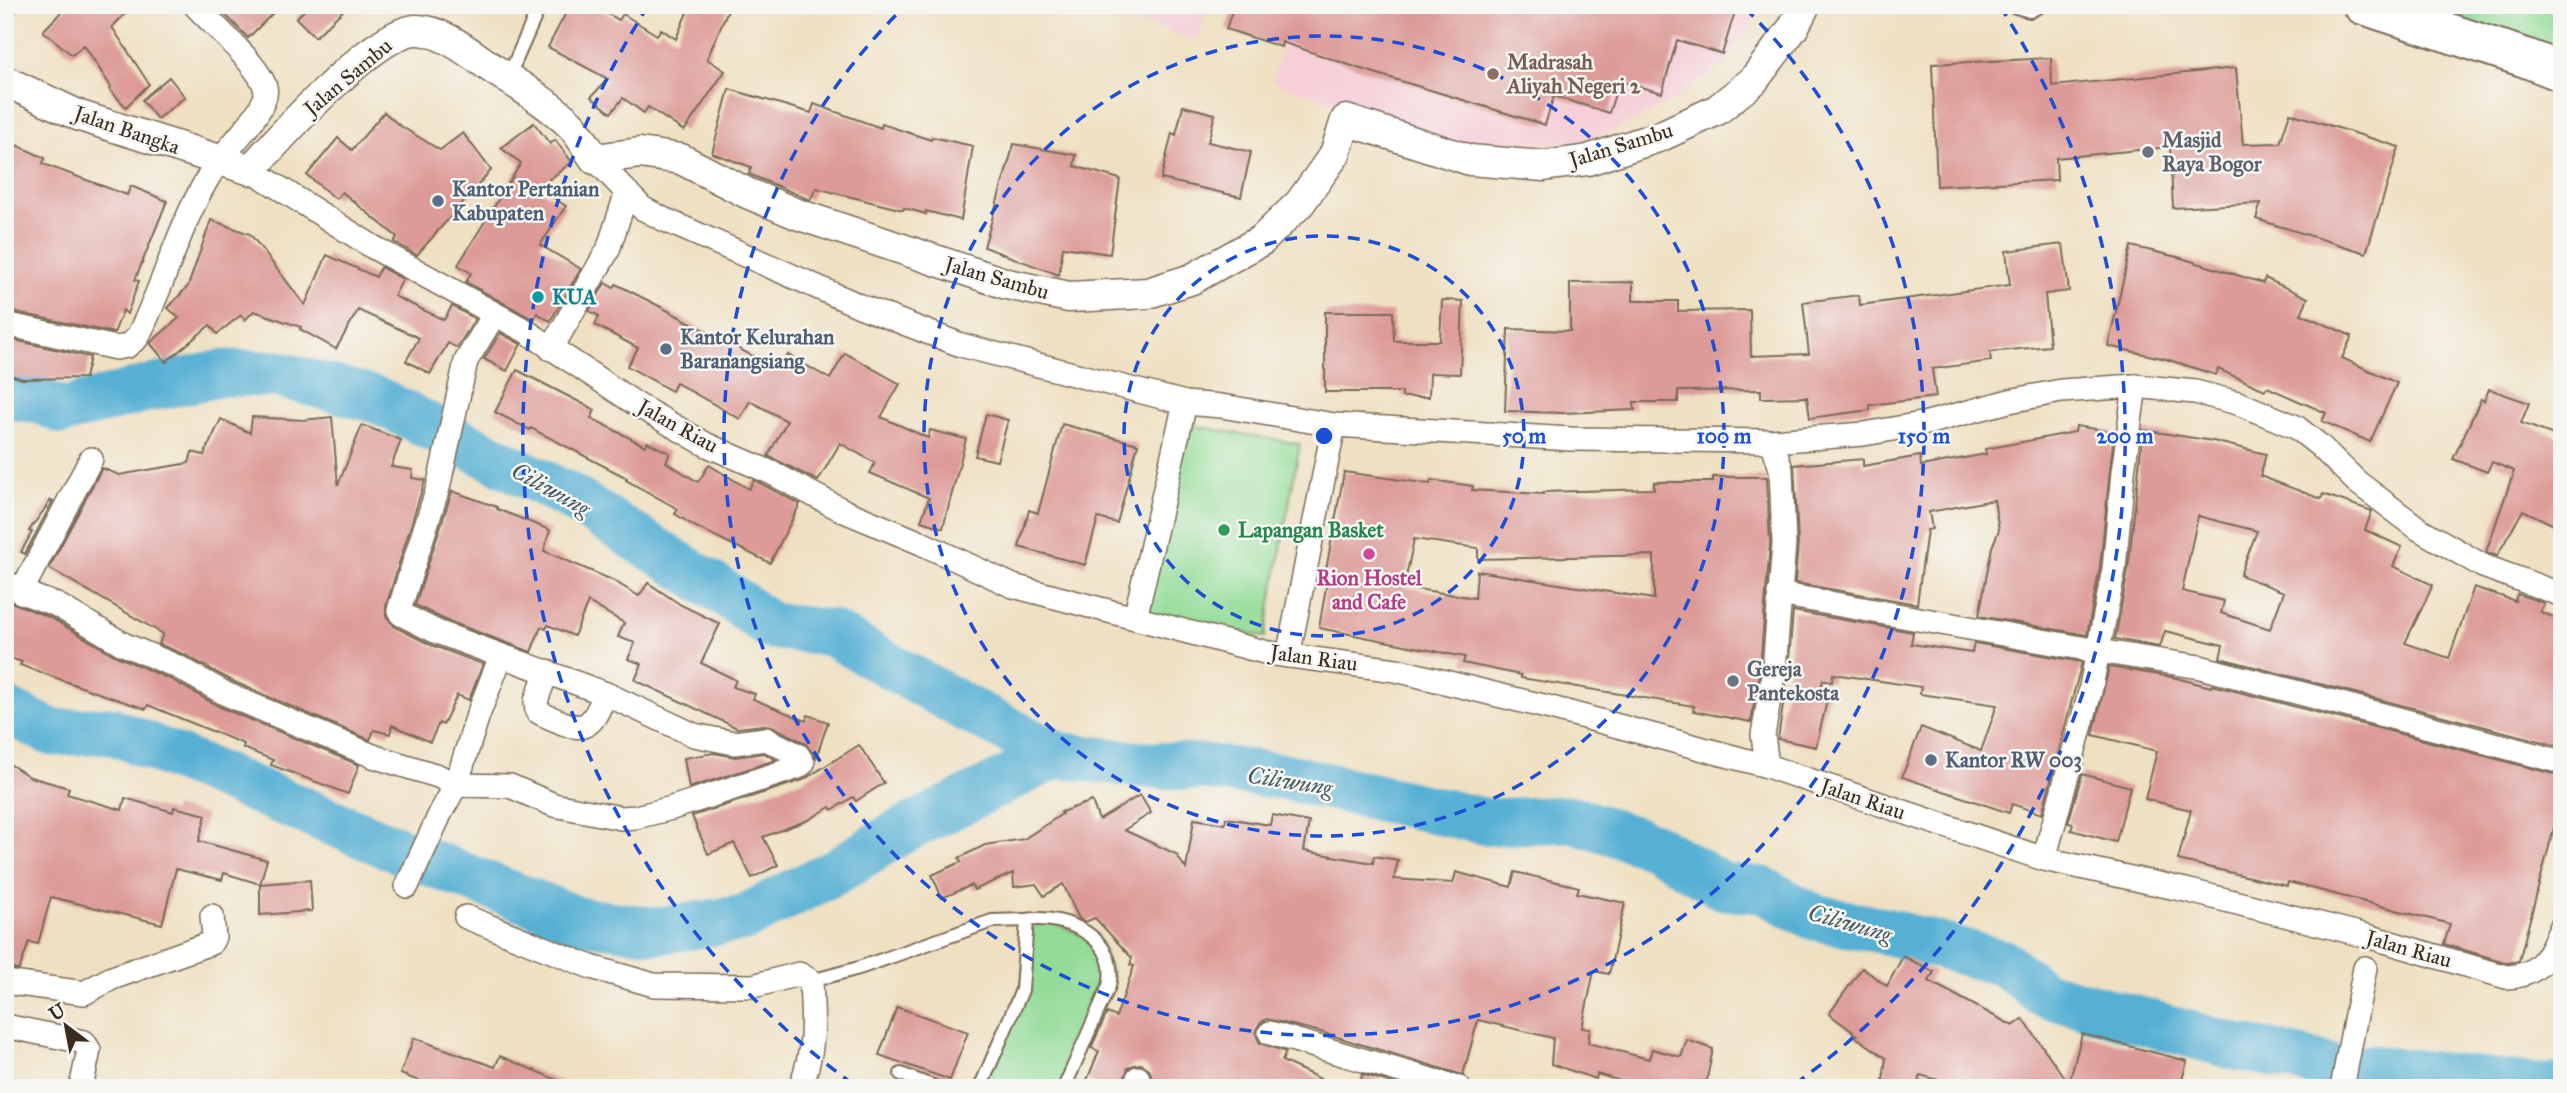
<svg xmlns="http://www.w3.org/2000/svg" width="2567" height="1093" font-family="'IM FELL Great Primer',serif">
  <style>
    .built { fill: #f6cfd8 }
    .green { fill: #93dc97; stroke: #67835a; stroke-width: 2 }
    .lines { fill: none; stroke-linecap: round; stroke-linejoin: round }
    .river { stroke: #57b0d4; stroke-width: 47 }
    .building { fill: #dd9b98; fill-rule: evenodd }
    .service-casing { stroke: #7a6a57; stroke-width: 16 }
    .minor-casing { stroke: #7a6a57; stroke-width: 26 }
    .tertiary-casing { stroke: #7a6a57; stroke-width: 33 }
    .trunk-casing { stroke: #7a6a57; stroke-width: 42 }
    .service { stroke: #fff; stroke-width: 12 }
    .minor { stroke: #fff; stroke-width: 23 }
    .tertiary { stroke: #fff; stroke-width: 30 }
    .trunk { stroke: #fff; stroke-width: 38 }
    .ring { fill: none; stroke: #1d4ed8; stroke-width: 3.5; stroke-dasharray: 12 9 }
    .education-dot { fill: #8d6e63; stroke: #f6f6f2; stroke-width: 2.5 }
    .worship-dot { fill: #6b7280; stroke: #f6f6f2; stroke-width: 2.5 }
    .service-dot { fill: #5c6f8a; stroke: #f6f6f2; stroke-width: 2.5 }
    .culture-dot { fill: #0f9aa8; stroke: #f6f6f2; stroke-width: 2.5 }
    .leisure-dot { fill: #2e9e5b; stroke: #f6f6f2; stroke-width: 2.5 }
    .hotel-dot { fill: #d1479c; stroke: #f6f6f2; stroke-width: 2.5 }
    .labels { text-anchor: middle; stroke-width: 5; stroke-linejoin: round; paint-order: stroke }
    .education-label { font-size: 21px; font-weight: bold; fill: #785e54; stroke: #f6f6f2; text-anchor: start }
    .street-label { font-size: 21px; fill: #3b2a1e; stroke: #f6f6f2 }
    .worship-label { font-size: 21px; font-weight: bold; fill: #5b616d; stroke: #f6f6f2; text-anchor: start }
    .service-label { font-size: 21px; font-weight: bold; fill: #4e5e75; stroke: #f6f6f2; text-anchor: start }
    .culture-label { font-size: 21px; font-weight: bold; fill: #0d838f; stroke: #f6f6f2; text-anchor: start }
    .leisure-label { font-size: 21px; font-weight: bold; fill: #27864d; stroke: #f6f6f2; text-anchor: start }
    .hotel-label { font-size: 21px; font-weight: bold; fill: #b23c85; stroke: #f6f6f2 }
    .water-label { font-size: 23px; font-style: italic; fill: #45595e; stroke: #f6f6f2 }
    .centre { fill: #1d4ed8; stroke: #f6f6f2; stroke-width: 3.5 }
    .ring-label { font-size: 21px; text-anchor: middle; font-weight: bold; fill: #1d4ed8; stroke: #f6f6f2; stroke-width: 5; stroke-linejoin: round; paint-order: stroke }
  </style>
  <rect width="100%" height="100%" fill="#f6f6f2"/>
  <filter id="ink" filterUnits="userSpaceOnUse"><feTurbulence type="fractalNoise" baseFrequency=".0143" numOctaves="2"/><feDisplacementMap in="SourceGraphic" scale="14" xChannelSelector="R" yChannelSelector="G"/><feConvolveMatrix kernelMatrix="1 2 1 2 8 2 1 2 1" color-interpolation-filters="sRGB"/></filter>
  <filter id="wash" filterUnits="userSpaceOnUse"><feTurbulence type="fractalNoise" baseFrequency=".00686" numOctaves="4" result="noise"/><feDisplacementMap in="SourceGraphic" scale="28" xChannelSelector="R" yChannelSelector="G"/><feGaussianBlur stdDeviation="1.57" result="paint"/><feColorMatrix in="noise" values="0 0 0 0 0 0 0 0 0 0 0 0 0 0 0 0 0 1.4 0 .05"/><feComposite in="paint" operator="in"/></filter>
  <g filter="url(#wash)">
    <rect width="100%" height="100%" fill="#efe0c1"/>
    <g class="built">
      <polygon points="1086,5 1209,5 1198,41"/>
      <polygon points="1297,5 1766,5 1723,66 1668,103 1593,141 1464,147 1272,81"/>
    </g>
    <g class="green">
      <polygon points="2354,5 2562,5 2562,73"/>
      <polygon points="1183,424 1300,444 1265,637 1148,616"/>
      <polygon points="1041,918 1099,941 1112,975 1064,1088 982,1088 1022,990 1027,920"/>
    </g>
    <g class="lines">
      <g class="river">
        <polyline points="5,396 38,400 63,411 141,390 223,373 277,374 377,400 569,496 729,596 770,626 831,633 967,709 1057,755 1141,765 1204,767 1287,777 1487,822 1573,819 1654,846 1724,887 1763,890 1814,917 1889,932 2003,963 2044,994 2240,1048 2275,1054 2334,1068 2372,1068 2539,1087 2562,1087"/>
        <polyline points="5,710 53,733 110,730 418,858 578,920 658,931 744,918 838,870 898,833 1057,755"/>
      </g>
    </g>
    <g id="blocks">
      <g class="building">
        <polygon points="68,5 134,5 112,27 149,84 126,107 109,89 111,87 84,45 72,55 43,31"/>
        <polygon points="216,5 281,5 248,38"/>
        <polygon points="310,5 349,5 315,37 296,18"/>
        <polygon points="570,5 591,5 619,20 623,14 657,35 661,29 676,39 690,5 730,5 707,59 725,71 684,131 648,107 644,113 623,98 611,113 591,97 608,79 548,47"/>
        <polygon points="1234,5 1737,5 1722,54 1677,40 1662,93 1619,81 1609,113 1554,96 1545,125 1358,68 1282,42 1281,47 1226,29"/>
        <polygon points="2051,58 2052,86 2236,68 2243,144 2280,143 2290,113 2399,147 2366,253 2256,219 2261,203 2173,208 2170,147 2056,158 2057,180 1937,186 1932,64"/>
        <polygon points="169,77 185,97 157,119 142,100"/>
        <polygon points="729,89 811,113 814,104 881,128 882,124 931,140 932,137 973,146 961,220 926,211 926,214 904,208 903,210 816,188 810,200 749,174 751,167 712,153"/>
        <polygon points="1183,106 1215,114 1208,142 1251,152 1241,197 1161,179 1172,133 1176,135"/>
        <polygon points="384,112 399,125 440,150 463,133 491,170 417,255 394,242 397,237 342,192 336,199 307,175 338,138 352,150"/>
        <polygon points="534,123 550,144 555,140 572,162 538,188 566,206 540,245 581,269 550,321 537,313 534,320 466,282 471,273 458,265 521,163 501,148"/>
        <polygon points="14,144 45,158 43,164 127,195 131,186 167,201 135,280 139,281 127,314 123,310 114,333 5,310 5,163"/>
        <polygon points="1014,144 1076,155 1074,166 1120,179 1110,254 1063,247 1059,275 984,247"/>
        <polygon points="211,220 250,234 305,305 327,255 376,277 381,267 403,279 394,296 444,320 452,306 475,319 457,348 448,343 430,374 406,361 419,338 358,310 336,349 300,329 301,327 254,311 245,320 241,315 217,334 210,325 166,362 150,343 179,318 168,308 188,286"/>
        <polygon points="2063,244 2069,291 2045,294 2050,346 1990,352 1991,361 1932,369 1936,397 1870,405 1870,410 1810,418 1807,397 1761,398 1761,390 1678,391 1678,402 1634,402 1635,410 1563,413 1505,411 1508,329 1570,331 1570,283 1633,282 1633,301 1678,301 1678,311 1750,310 1751,356 1809,354 1803,302 1859,295 1860,305 2010,285 2006,251"/>
        <polygon points="2131,246 2181,258 2263,283 2265,278 2308,298 2301,314 2352,336 2342,358 2397,383 2370,442 2322,421 2326,413 2267,387 2265,390 2218,369 2216,375 2166,359 2108,346"/>
        <polygon points="605,283 614,288 616,284 661,307 779,370 788,355 830,379 845,353 900,384 881,417 928,438 930,430 966,439 943,528 921,521 929,498 870,473 875,463 840,443 818,481 768,456 787,421 750,401 740,419 676,383 672,391 627,366 638,348 595,325 599,316 589,311"/>
        <polygon points="1442,300 1463,301 1460,374 1430,373 1429,397 1402,397 1402,392 1325,392 1325,312 1393,312 1394,341 1440,341"/>
        <polygon points="500,333 521,344 507,371 484,359"/>
        <polygon points="5,338 90,357 85,378 22,379 5,373"/>
        <polygon points="517,370 595,410 591,418 645,446 647,442 670,453 666,462 698,482 709,465 749,489 754,480 800,504 770,563 694,526 675,514 678,509 626,480 627,478 531,428 530,430 495,412"/>
        <polygon points="2489,389 2529,403 2521,423 2562,438 2562,529 2523,510 2497,556 2486,552 2514,471 2492,462 2487,472 2453,459 2481,399 2484,401"/>
        <polygon points="986,414 1008,420 997,461 975,456"/>
        <polygon points="252,417 303,420 332,417 338,485 362,425 401,440 391,467 413,470 412,478 425,480 386,606 386,616 395,627 431,645 483,664 469,700 457,695 443,725 439,723 430,742 392,725 390,734 374,730 370,740 232,681 185,655 159,644 163,634 49,568 102,468 119,475 189,463 192,452 204,455 221,419 250,433"/>
        <polygon points="1062,424 1138,444 1117,523 1098,518 1085,565 1019,547 1029,510 1038,513"/>
        <polygon points="2076,426 2114,432 2100,567 2087,635 1979,616 1992,547 1999,530 1994,500 1929,512 1932,529 1927,530 1917,604 1795,583 1798,543 1794,465 1863,459 1863,466 1920,456 1921,466 1986,454 1985,449 2075,432"/>
        <path d="M2143 430 2213 441 2266 454 2260 476 2321 499 2323 494 2372 511 2365 530 2402 547 2393 566 2433 585 2405 643 2449 658 2474 587 2515 601 2517 594 2544 603 2540 612 2562 620V747L2220 658 2223 645 2165 631 2160 647 2115 639 2128 570ZM2198 516 2257 531 2240 575 2284 592 2270 629 2221 613 2224 601 2182 591Z"/>
        <path d="M1344 472 1430 484 1431 480 1473 486 1472 490 1543 494V492L1654 489V482H1713V477H1767L1770 544 1760 668 1751 722 1693 711 1694 706 1521 678V675L1463 663 1465 657 1319 628 1329 570H1326ZM1414 539 1478 548V559L1654 555V599L1477 571 1475 598 1404 587Z"/>
        <polygon points="452,491 497,507 497,509 550,530 544,551 612,580 639,596 648,583 681,605 720,624 701,663 736,680 733,687 755,694 753,699 806,721 808,715 828,722 816,758 805,743 772,726 764,725 737,728 635,680 642,664 628,659 635,643 618,637 624,623 588,602 574,636 548,625 546,629 541,627 531,652 443,619 415,605"/>
        <polygon points="51,500 53,501 25,554 21,552 32,532 29,531"/>
        <polygon points="11,602 51,618 116,656 172,680 220,707 359,765 348,794 271,765 273,760 243,748 244,744 182,719 148,705 146,709 104,695 20,665 22,662 5,656 5,618"/>
        <polygon points="1793,611 1913,632 1911,644 1972,653 1974,643 2082,662 2042,814 2012,804 2009,813 1902,777 1921,727 1981,751 1997,705 1920,694 1921,687 1833,674 1832,682 1823,680 1821,688 1829,692 1816,747 1778,739 1788,671"/>
        <polygon points="2109,667 2172,677 2211,687 2212,685 2562,776 2562,797 2519,961 2508,963 2444,944 2450,924 2288,882 2287,886 2178,860 2191,810 2145,799 2157,751 2093,735"/>
        <polygon points="859,745 884,783 856,801 853,797 832,810 830,807 808,820 763,837 778,865 752,878 734,843 708,854 692,816 803,780"/>
        <polygon points="714,753 735,757 764,753 776,760 689,788 684,758"/>
        <polygon points="5,761 30,777 69,788 67,794 122,810 125,798 173,812 174,807 206,815 199,841 267,860 260,884 224,873 222,880 176,869 162,924 51,897 38,944 29,942 19,970 5,968"/>
        <polygon points="2082,774 2130,787 2116,842 2071,830 2073,824 2068,823"/>
        <polygon points="1140,795 1151,813 1124,830 1176,854 1186,869 1194,819 1225,824 1226,818 1270,825 1272,815 1309,822 1304,851 1373,863 1374,856 1398,860 1394,879 1453,883 1456,872 1511,887 1515,872 1579,887 1577,893 1625,903 1609,974 1594,971 1582,1028 1590,1029 1588,1043 1649,1059 1652,1049 1681,1057 1687,1040 1713,1049 1705,1088 1644,1088 1597,1074 1596,1079 1551,1064 1553,1038 1478,1020 1463,1075 1317,1031 1267,1019 1260,1023 1256,1030 1257,1037 1260,1043 1286,1052 1282,1061 1340,1088 1150,1088 1151,1074 1148,1068 1141,1064 1134,1065 1128,1068 1121,1088 1105,1088 1087,1080 1099,1051 1091,1048 1107,1013 1116,1017 1134,966 1130,965 1132,958 1095,918 1085,922 1079,919 1063,884 1044,896 1036,884 1014,887 1013,873 974,890 972,885 942,898 932,875 961,862 959,858 985,845 1024,839 1062,814 1061,812 1092,801 1099,820"/>
        <polygon points="310,880 312,911 260,915 260,884"/>
        <polygon points="1903,956 1934,972 1929,981 2013,1026 2023,1019 2069,1084 2082,1034 2187,1061 2180,1088 1968,1088 1920,1075 1918,1088 1882,1088 1886,1058 1856,1037 1857,1035 1829,1014 1862,968 1887,986"/>
        <polygon points="897,1007 968,1032 950,1080 879,1055"/>
        <polygon points="414,1038 495,1067 500,1056 576,1088 438,1088 400,1074"/>
        <polygon points="1362,1074 1408,1088 1360,1088"/>
      </g>
    </g>
  </g>
  <g filter="url(#ink)">
    <use href="#blocks" fill-opacity="0" stroke="#7a6a57" stroke-width="2"/>
    <g class="lines">
      <defs>
        <g id="service">
          <polyline points="2009,5 2030,11 2042,5"/>
          <polyline points="508,78 540,5"/>
          <path d="M1027 920C1067 914 1120 939 1109 986L1064 1088"/>
          <polyline points="811,981 859,968 992,921 1027,920 1022,990 980,1088"/>
          <polyline points="901,1074 937,1088"/>
        </g>
        <g id="minor">
          <polyline points="5,6 6,5"/>
          <polyline points="595,159 642,208 663,219 860,306 961,345 1185,403 1221,406 1334,425 1571,439 1772,441 1864,434 1927,423 2009,401 2061,391 2135,386 2195,392 2238,403 2296,427 2320,446 2357,482 2419,529 2483,566 2562,595"/>
          <path d="M251 170 373 247 526 331 639 406 707 445 772 473 844 511 921 543 1013 586 1268 653 1396 670 1551 708 1767 766 2044 859 2190 891 2371 937 2506 977C2542 976 2549 954 2562 926"/>
          <path d="M5 324 116 348 127 346 137 338C167 280 182 211 221 158 233 143 271 105 265 87 258 64 212 24 195 5"/>
          <polyline points="551,349 608,250 627,192"/>
          <polyline points="5,581 21,592 57,605 123,644 178,667 226,694 373,756 438,776 456,785 510,786 554,805 621,818 636,817 672,808 798,767 803,763 798,755 766,739 734,743 694,735 606,694 437,632 401,614 399,610 438,488 466,361 494,315"/>
          <polyline points="21,592 91,459"/>
          <polyline points="1779,594 2098,651 2200,667 2562,762"/>
          <polyline points="1135,618 1185,403"/>
          <polyline points="1288,656 1334,425"/>
          <path d="M547 671 536 701 537 711C545 716 554 719 563 723 591 735 595 715 606 694"/>
          <polyline points="1767,766 1763,735 1774,670 1784,544 1781,469 1772,441"/>
          <polyline points="2044,859 2090,692 2114,569 2123,472 2135,386"/>
          <polyline points="407,886 441,812 456,785 478,715 501,656"/>
          <path d="M466 917 591 967 654 985 753 986 799 974 811 981C813 1024 816 1046 800 1088"/>
          <polyline points="5,982 84,993 112,978 211,943 214,937 212,916"/>
          <polyline points="5,1026 84,1042 89,1050 81,1088"/>
          <polyline points="1270,1033 1459,1088"/>
          <polyline points="1135,1088 1138,1078"/>
          <polyline points="2342,1088 2365,968"/>
        </g>
        <path id="tertiary" d="M5 81 80 116 251 170C279 138 375 31 416 30 442 29 475 57 496 71 519 85 551 106 570 124 580 134 587 148 595 159L640 153 681 159 747 193 797 214 1007 284 1069 297 1148 293 1192 279 1262 240 1300 203 1335 154 1346 120 1470 160 1544 166 1588 160 1661 136 1717 110 1753 81 1793 28 1805 5"/>
        <polyline id="trunk" points="2363,5 2526,58 2562,72"/>
      </defs>
      <use href="#service" class="service-casing"/>
      <use href="#minor" class="minor-casing"/>
      <use href="#tertiary" class="tertiary-casing"/>
      <use href="#trunk" class="trunk-casing"/>
      <use href="#service" class="service"/>
      <use href="#minor" class="minor"/>
      <use href="#tertiary" class="tertiary"/>
      <use href="#trunk" class="trunk"/>
    </g>
  </g>
  <g class="ring">
    <circle cx="1324" cy="436" r="200"/>
    <circle cx="1324" cy="436" r="400"/>
    <path d="M1745 8A600 600 0 1 1 903 8"/>
    <path d="M853 1084A801 801 0 0 1 648 6M2000 6A801 801 0 0 1 1795 1084"/>
  </g>
  <circle class="education-dot" cx="1493" cy="74" r="7"/>
  <g class="worship-dot">
    <circle cx="2148" cy="152" r="7"/>
    <circle cx="1733" cy="681" r="7"/>
  </g>
  <g class="service-dot">
    <circle cx="438" cy="201" r="7"/>
    <circle cx="666" cy="349" r="7"/>
    <circle cx="1931" cy="760" r="7"/>
  </g>
  <circle class="culture-dot" cx="538" cy="297" r="7"/>
  <circle class="leisure-dot" cx="1224" cy="530" r="7"/>
  <circle class="hotel-dot" cx="1369" cy="554" r="7"/>
  <g class="labels">
    <g class="education-label">
      <text x="1507" y="69">Madrasah<tspan x="1507" dy="24">Aliyah Negeri 2</tspan></text>
    </g>
    <g class="street-label">
      <text transform="translate(348 77) rotate(-40)" y="7">Jalan Sambu</text>
      <text transform="translate(127 130) rotate(19)" y="7">Jalan Bangka</text>
      <text transform="translate(1621 145) rotate(-17)" y="7">Jalan Sambu</text>
      <text transform="translate(997 278) rotate(16)" y="7">Jalan Sambu</text>
      <text transform="translate(678 426) rotate(29)" y="7">Jalan Riau</text>
      <text transform="translate(1314 658) rotate(8)" y="7">Jalan Riau</text>
      <text transform="translate(1863 799) rotate(19)" y="7">Jalan Riau</text>
      <text transform="translate(2409 949) rotate(16)" y="7">Jalan Riau</text>
    </g>
    <g class="worship-label">
      <text x="2162" y="147">Masjid<tspan x="2162" dy="24">Raya Bogor</tspan></text>
      <text x="1747" y="676">Gereja<tspan x="1747" dy="24">Pantekosta</tspan></text>
    </g>
    <g class="service-label">
      <text x="452" y="196">Kantor Pertanian<tspan x="452" dy="24">Kabupaten</tspan></text>
      <text x="680" y="344">Kantor Kelurahan<tspan x="680" dy="24">Baranangsiang</tspan></text>
      <text x="1945" y="767">Kantor RW 003</text>
    </g>
    <g class="culture-label">
      <text x="552" y="304">KUA</text>
    </g>
    <g class="leisure-label">
      <text x="1238" y="537">Lapangan Basket</text>
    </g>
    <g class="hotel-label">
      <text x="1369" y="585">Rion Hostel<tspan x="1369" dy="24">and Cafe</tspan></text>
    </g>
    <g class="water-label">
      <text transform="translate(551 489) rotate(29)" y="8">Ciliwung</text>
      <text transform="translate(1290 781) rotate(9)" y="8">Ciliwung</text>
      <text transform="translate(1850 923) rotate(16)" y="8">Ciliwung</text>
    </g>
  </g>
  <circle cx="1324" cy="436" r="10" class="centre"/>
  <g class="ring-label">
    <text x="1524" y="443">50 m</text>
    <text x="1724" y="443">100 m</text>
    <text x="1924" y="443">150 m</text>
    <text x="2125" y="443">200 m</text>
  </g>
  <rect width="2567" height="1093" fill="none" stroke="#f6f6f2" stroke-width="28"/>
  <g transform="translate(66 1026) rotate(328)" stroke="#f6f6f2" stroke-width="5" paint-order="stroke">
  <path d="M0-5L12 26L0 18L-12 26Z" fill="#3b2a1e"/>
  <text y="-10" font-size="19" font-weight="bold" text-anchor="middle" fill="#3b2a1e">U</text>
  </g>
</svg>
